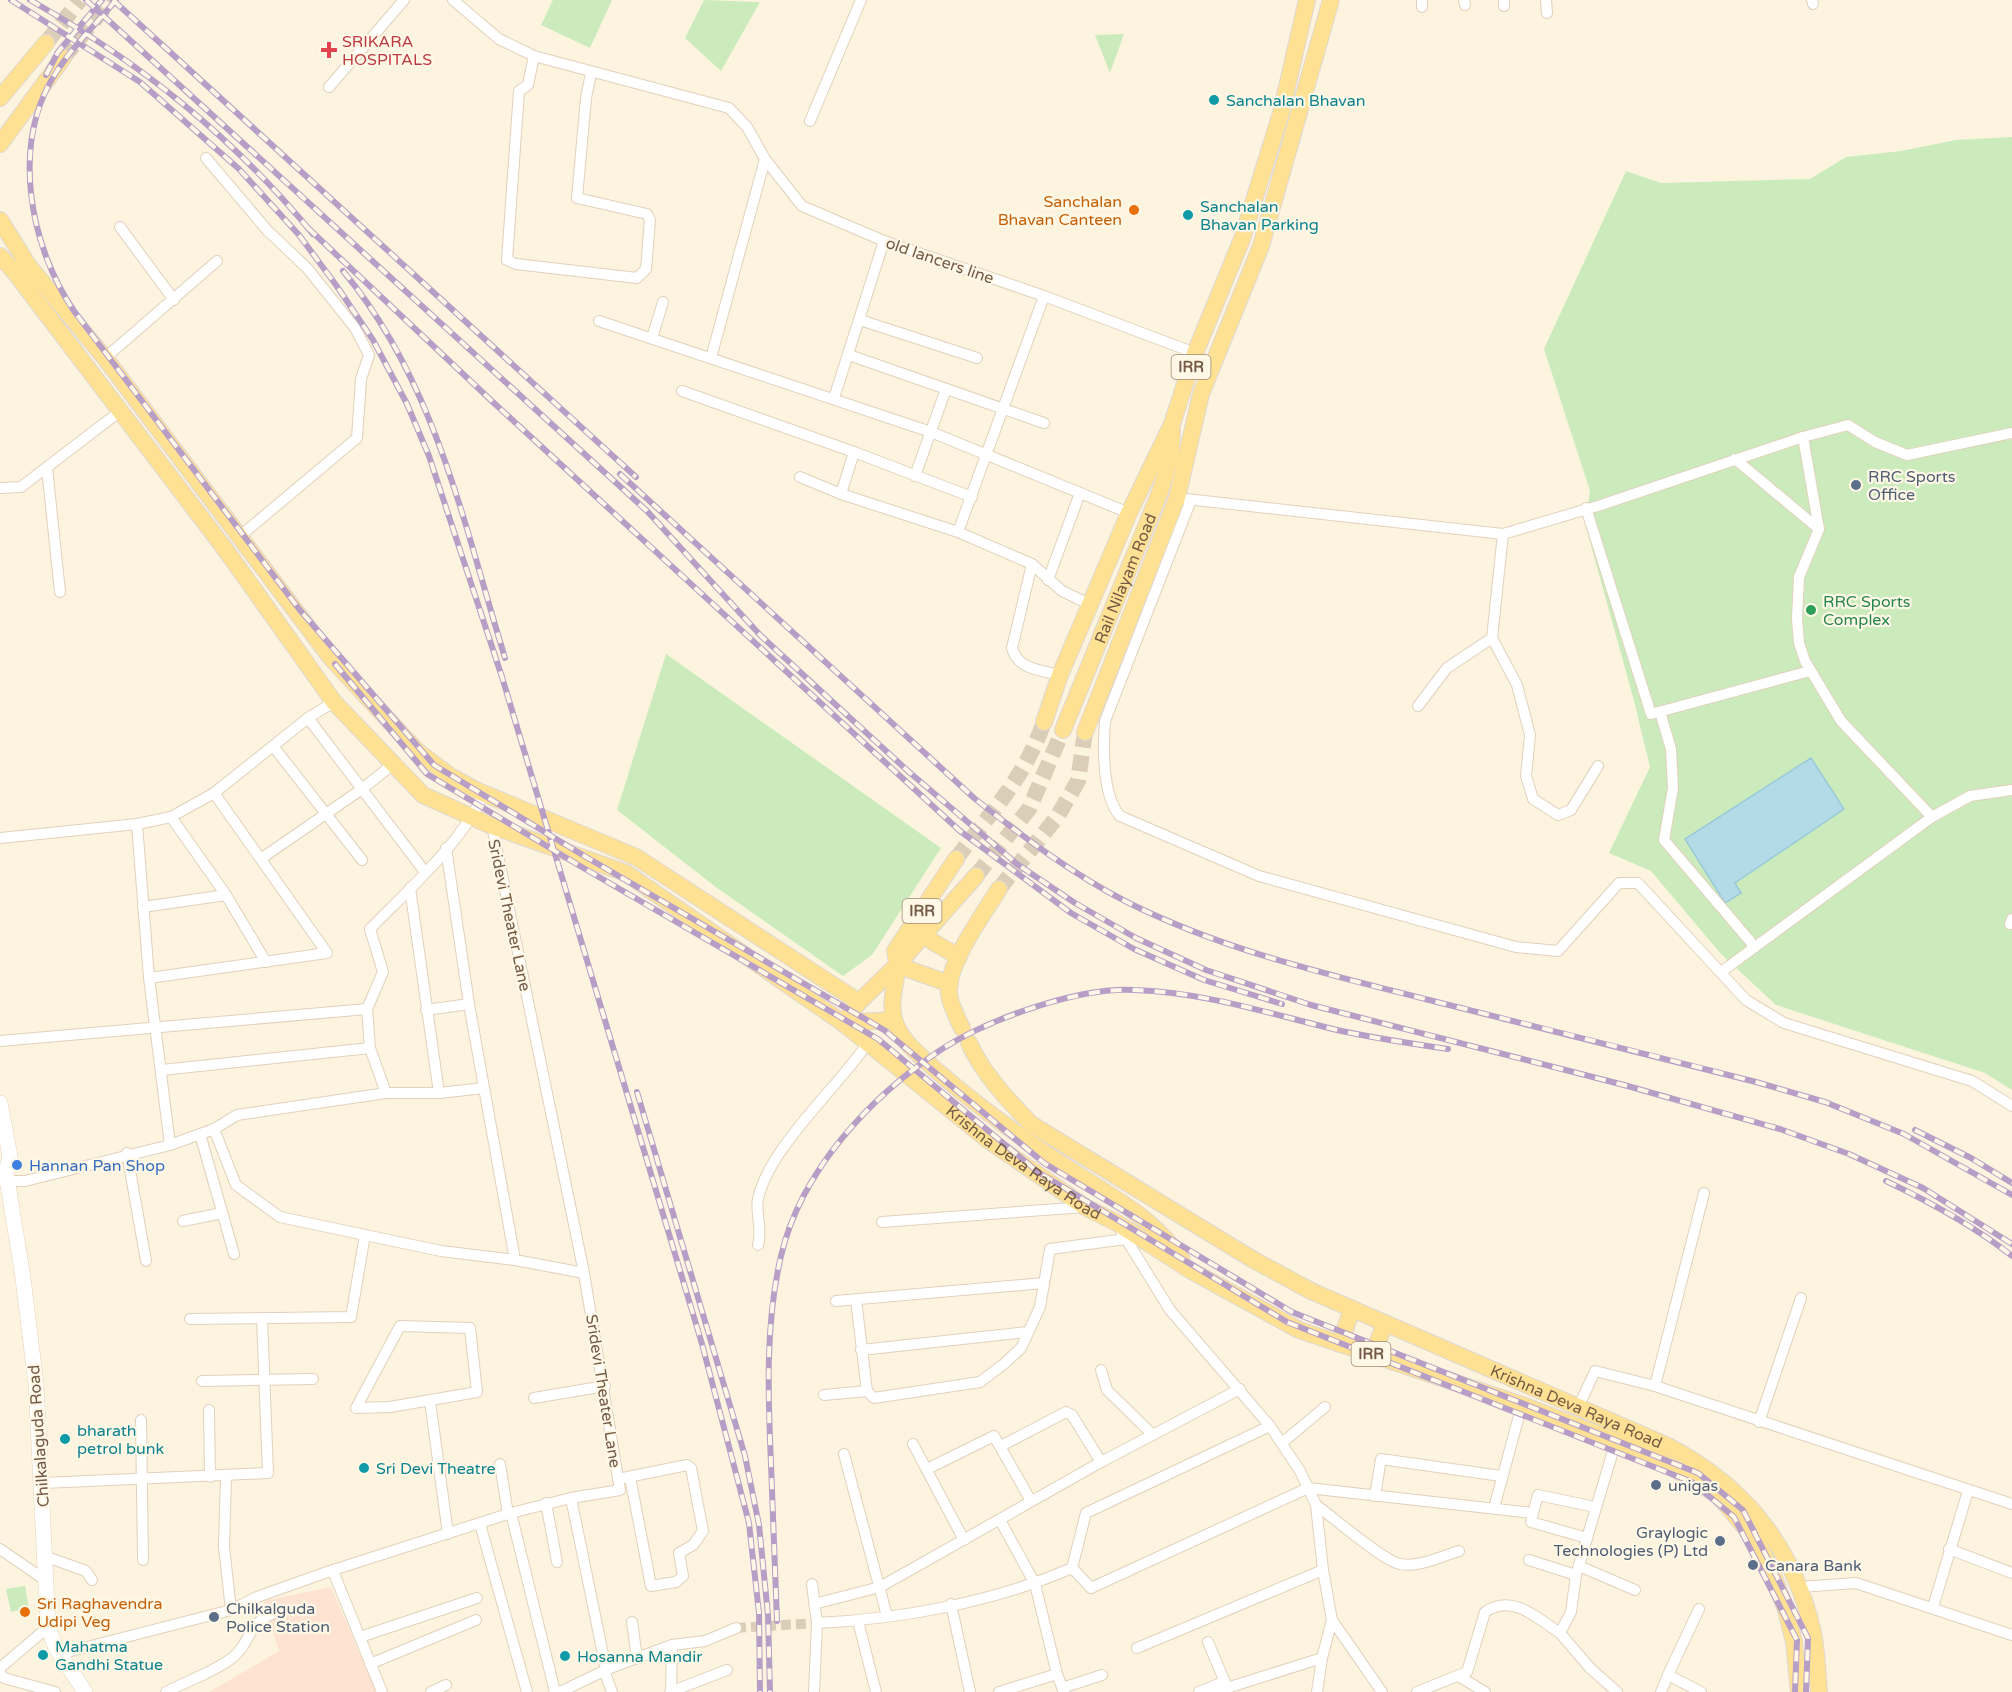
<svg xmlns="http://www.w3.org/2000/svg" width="2012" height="1692" font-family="'Varela Round',sans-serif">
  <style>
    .commercial { fill: #fee3d2 }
    .green { fill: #ccebbd }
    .water { fill: #b3dbe7; stroke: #99c9d9; stroke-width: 1.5 }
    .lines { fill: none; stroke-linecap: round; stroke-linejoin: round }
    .minor-tunnel { stroke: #dbceb9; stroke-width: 10; stroke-dasharray: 10 5; stroke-linecap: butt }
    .primary-tunnel { stroke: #dbceb9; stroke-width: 16; stroke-dasharray: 16 8; stroke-linecap: butt }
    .minor-casing { stroke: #e1d1bb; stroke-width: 12 }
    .secondary-casing { stroke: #e7d2b8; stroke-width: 16 }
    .primary-casing { stroke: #ded8d3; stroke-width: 18 }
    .minor { stroke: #fff; stroke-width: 10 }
    .secondary { stroke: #fff; stroke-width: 15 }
    .primary { stroke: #ffe194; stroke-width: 16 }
    .rail-casing { stroke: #b79ec6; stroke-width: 6 }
    .rail { stroke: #fff8e6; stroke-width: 4; stroke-dasharray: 11; stroke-linecap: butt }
    .health-dot { fill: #e0444e; stroke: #fff8e6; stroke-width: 2 }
    .culture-dot { fill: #0f9aa8; stroke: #fff8e6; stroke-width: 2 }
    .food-dot { fill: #e8710a; stroke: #fff8e6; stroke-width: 2 }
    .service-dot { fill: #5c6f8a; stroke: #fff8e6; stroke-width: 2 }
    .leisure-dot { fill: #2e9e5b; stroke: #fff8e6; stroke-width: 2 }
    .shop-dot { fill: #3f7fe0; stroke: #fff8e6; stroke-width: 2 }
    .labels { text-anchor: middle; stroke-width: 4.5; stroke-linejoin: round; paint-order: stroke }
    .shield { fill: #fff8e6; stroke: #9e8a76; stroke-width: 1.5 }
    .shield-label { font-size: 15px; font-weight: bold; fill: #745b46 }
    .health-label { font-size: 16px; fill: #be3a42; stroke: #fff8e6; text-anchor: start }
    .culture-label { font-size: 16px; fill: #0d838f; stroke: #fff8e6; text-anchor: start }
    .food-label { font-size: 16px; fill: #c56008; stroke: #fff8e6; text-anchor: end }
    .street-label { font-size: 16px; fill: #745b46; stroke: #fff8e6 }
    .service-label { font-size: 16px; fill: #4e5e75; stroke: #fff8e6; text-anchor: start }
    .leisure-label { font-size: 16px; fill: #27864d; stroke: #fff8e6; text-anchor: start }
    .shop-label { font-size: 16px; fill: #366cbe; stroke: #fff8e6; text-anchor: start }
  </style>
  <rect width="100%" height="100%" fill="#fdf4df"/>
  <polygon class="commercial" points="331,1587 376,1692 209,1692 279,1651 264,1601"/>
  <g class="green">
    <polygon points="553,0 612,0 590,48 541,25"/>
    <polygon points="704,0 760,2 721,71 685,38"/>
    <polygon points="1124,34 1110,73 1095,35"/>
    <polygon points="2012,137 2012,1090 1985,1073 1776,1005 1720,953 1651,871 1609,853 1650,767 1633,697 1585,524 1590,491 1544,349 1626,171 1661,183 1810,179 1846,157 1901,151 1956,140"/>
    <polygon points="666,654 941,848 872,955 843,976 717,888 617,810"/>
    <polygon points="25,1586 29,1608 11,1612 6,1589"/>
  </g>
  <polygon class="water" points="1811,758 1844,809 1735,883 1741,893 1725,903 1685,839"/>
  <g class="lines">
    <polyline class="minor-tunnel" points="736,1628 817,1623"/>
    <g class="primary-tunnel">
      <polyline points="46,43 80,0"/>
      <polyline points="63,58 111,0"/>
      <path d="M956 859C992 810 1023 781 1044 722"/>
      <polyline points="976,876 1029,809 1063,730"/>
      <polyline points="999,889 1057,817 1078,781 1085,732"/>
    </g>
    <defs>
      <g id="minor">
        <polyline points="453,0 499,39 534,56 729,108 747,127 765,159 802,206 884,241 1044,296 1195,353"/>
        <polyline points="1422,0 1422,7"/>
        <polyline points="1464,0 1465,5"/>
        <polyline points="1504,0 1504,6"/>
        <polyline points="1546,0 1547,13"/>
        <polyline points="1812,0 1813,4"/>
        <polyline points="534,56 528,85 519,91 507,260 516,264 637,278 646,269 650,220 647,214 577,198 586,98 591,73"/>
        <polyline points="329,87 404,0"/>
        <polyline points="810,121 861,0"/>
        <polyline points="206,158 267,230 307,268 355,328 369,355 361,379 357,438 239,537"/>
        <polyline points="120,227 174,300"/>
        <polyline points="860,320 977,358"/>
        <polyline points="599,321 931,432 1129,513"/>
        <polyline points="652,338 663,302"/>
        <polyline points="849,355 1044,423"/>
        <polyline points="105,358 217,261"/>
        <polyline points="711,358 765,159"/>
        <polyline points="682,391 854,452"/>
        <polyline points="834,398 884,241"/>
        <polyline points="1803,437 1819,529"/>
        <polyline points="1735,459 1819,529 1799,577 1797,619 1799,643 1805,661 1841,721 1932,817"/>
        <polyline points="47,468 60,592"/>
        <polyline points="915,476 946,389"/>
        <polyline points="800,477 841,494 958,532 1032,564 1062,591 1089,604"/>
        <polyline points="0,488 21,487 119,412"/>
        <polyline points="841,494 854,452 972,497"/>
        <polyline points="1186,499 1503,534 1601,505 1803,437 1848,425 1875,442 1907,455 2012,433"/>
        <path d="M1191 500 1105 721C1103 747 1102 796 1120 816L1259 876 1516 947 1558 951 1619 883H1638L1746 1000 1784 1023 1972 1081 2012 1106"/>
        <polyline points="1586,508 1651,714 1810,671"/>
        <polyline points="958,532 1044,296"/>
        <path d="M1032 564 1012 648C1018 670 1041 670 1060 675"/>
        <polyline points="1048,580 1080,493"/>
        <polyline points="1492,638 1517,685 1530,735 1526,776 1533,799 1558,815 1571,810 1598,766"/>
        <polyline points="1418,706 1447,668 1492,638 1503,534"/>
        <polyline points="1660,712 1671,749 1673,788 1664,840 1755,947"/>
        <polyline points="308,718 425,872"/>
        <polyline points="273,746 362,860"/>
        <polyline points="171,817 226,895 266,962"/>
        <polyline points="137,824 149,978 170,1145"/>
        <polyline points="0,838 137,824 171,817 214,793 308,718 334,702"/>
        <polyline points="446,848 469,1004 515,1260"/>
        <polyline points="262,858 362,789 392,765"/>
        <polyline points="410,888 439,1093"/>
        <polyline points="143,907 226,895"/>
        <polyline points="2010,924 2012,919"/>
        <polyline points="1721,972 1932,817 1970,796 2012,790"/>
        <polyline points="149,978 327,953 214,793"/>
        <polyline points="426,1010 469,1004"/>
        <polyline points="0,1041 367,1009"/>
        <polyline points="162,1070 370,1048"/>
        <path d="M386 1093 370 1048 367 1009 383 972 370 929C410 888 459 846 484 794"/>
        <polyline points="214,1129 236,1185 280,1217 441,1251 515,1260 584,1273"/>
        <polyline points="200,1134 234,1254"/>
        <polyline points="127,1153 146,1261"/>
        <polyline points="3,1181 25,1181 170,1145 214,1129 237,1115 386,1093 439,1093 484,1088"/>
        <polyline points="183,1221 222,1213"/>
        <polyline points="882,1222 1085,1207"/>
        <polyline points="1118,1226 1170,1310 1270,1426 1300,1471 1316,1505 1323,1570 1332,1620 1322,1658 1317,1692"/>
        <path d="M758 1245C763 1228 755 1214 758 1199 768 1149 838 1087 867 1044"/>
        <polyline points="856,1300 867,1391"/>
        <polyline points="836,1301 1044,1283"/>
        <polyline points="190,1319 351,1317 365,1235"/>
        <polygon points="400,1326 470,1328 477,1392 390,1407 356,1408"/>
        <polyline points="861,1350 1028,1332"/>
        <polyline points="1101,1370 1107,1390 1153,1435"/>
        <polyline points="202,1381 313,1379"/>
        <polyline points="1655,1386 1704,1193"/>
        <polyline points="824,1395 867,1391 874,1398 980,1382 1005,1363 1021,1348 1040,1307 1050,1249 1126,1239"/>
        <polyline points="534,1398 605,1386"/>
        <polyline points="430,1401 448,1534"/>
        <polyline points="1578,1408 1595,1371 1655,1386 2012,1504"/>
        <polyline points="209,1410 210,1477"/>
        <polyline points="141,1420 143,1560"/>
        <polyline points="1759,1422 1801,1298"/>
        <polyline points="1616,1441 1576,1575 1571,1612 1560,1633 1590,1668 1617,1692"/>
        <polyline points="1282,1443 1325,1407"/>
        <polyline points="913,1444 964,1540"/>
        <polyline points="1001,1446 1066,1412 1072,1415 1101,1462"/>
        <polyline points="844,1454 887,1616"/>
        <polyline points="500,1464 508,1514"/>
        <polyline points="927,1469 994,1436 1031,1501"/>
        <polyline points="226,1476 224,1547 231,1610"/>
        <polyline points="618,1479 687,1465 691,1468 703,1531 693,1545 679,1553 683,1576 676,1582 651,1586 630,1477"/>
        <polyline points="43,1483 268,1473 262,1318"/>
        <polyline points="1375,1496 1381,1459 1501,1476"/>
        <polyline points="571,1498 605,1664"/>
        <polyline points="546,1503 557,1562"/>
        <path d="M1316 1505C1333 1517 1383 1561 1400 1564 1419 1568 1442 1556 1459 1551"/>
        <polyline points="1494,1508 1522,1405"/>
        <polyline points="511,1513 555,1692"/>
        <polyline points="1533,1513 1538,1495 1595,1507"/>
        <polyline points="1000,1520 1035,1584 1057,1674 1064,1692"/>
        <polyline points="480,1524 527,1692"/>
        <polyline points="0,1549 45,1580"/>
        <polyline points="1949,1549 2012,1573"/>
        <polyline points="44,1556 86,1571 92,1580"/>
        <polyline points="1529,1560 1576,1575"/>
        <polyline points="1579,1566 1635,1590"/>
        <polyline points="1072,1568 1091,1588 1308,1488 1533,1513 1531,1522 1587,1538"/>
        <polyline points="333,1571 382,1692"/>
        <polyline points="812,1584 817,1623 814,1692"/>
        <polyline points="1799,1587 1856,1583 2012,1635"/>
        <polyline points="814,1604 880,1587 1101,1462 1240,1389"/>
        <polyline points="951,1604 970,1692"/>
        <polyline points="1933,1607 1968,1491"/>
        <polyline points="1699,1609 1668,1675 1701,1692"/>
        <polyline points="1332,1620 1382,1692"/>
        <polyline points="858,1621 876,1692"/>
        <polyline points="632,1622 637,1658"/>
        <path d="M817 1623C902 1619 994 1602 1072 1568L1086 1513 1270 1426"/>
        <polyline points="360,1637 477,1598"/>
        <polyline points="1208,1642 1227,1687"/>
        <polyline points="1137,1648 1323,1570"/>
        <polyline points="60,1654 231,1610 257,1597 330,1571 511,1513 571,1498 620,1490 584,1273 492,826"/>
        <polyline points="370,1664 476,1620"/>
        <polyline points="0,1668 48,1627"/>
        <polyline points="604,1670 612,1692"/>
        <polyline points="0,1673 4,1678 55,1692"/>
        <polyline points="1460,1677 1485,1692"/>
        <polyline points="1062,1688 1102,1675"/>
        <path d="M166 1692C187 1681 214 1672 232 1658 254 1641 244 1621 281 1611"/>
        <polyline points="431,1692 446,1685"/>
        <polyline points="560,1692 610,1668 672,1645 705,1641 736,1628"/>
        <polyline points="670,1692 727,1670"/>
        <polyline points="671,1692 672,1645"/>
        <polyline points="999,1692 1057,1674"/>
        <polyline points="1199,1692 1221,1683"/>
        <polyline points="1214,1692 1322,1658"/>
        <path d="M1417 1692 1467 1672 1485 1612C1512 1593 1537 1618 1560 1633"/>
        <polyline points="1661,1692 1668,1675"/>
      </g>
      <polyline id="secondary" points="0,1103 10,1156 6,1172 23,1278 36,1384 48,1627 56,1648 85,1692"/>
      <g id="primary">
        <polyline points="0,98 46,43"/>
        <polyline points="0,144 63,58"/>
        <polyline points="0,220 28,265 105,358 331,658 417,751 450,776 478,791 636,857 859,1002"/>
        <path id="s1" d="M0 256 13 270 225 549 334 702 423 795 492 826 626 873 843 1023 988 1140 1085 1207 1117 1223 1190 1270 1299 1330 1522 1405 1652 1455 1718 1495 1758 1543 1773 1575 1786 1610 1794 1642 1799 1692"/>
        <polyline points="1044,722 1060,675 1129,513 1172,424 1195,353 1242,239 1281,113 1307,0"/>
        <path id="s2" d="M1063 730 1160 492 1171 455 1172 431"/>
        <polyline points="1085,732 1177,498 1201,394 1261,246 1331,0"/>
        <path d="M956 859 895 951C896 956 897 960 897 965 897 984 889 999 894 1019 900 1041 921 1056 937 1071 981 1109 1028 1143 1077 1174 1115 1199 1156 1220 1182 1260"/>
        <polyline points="923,936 959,957"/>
        <polyline points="897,965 950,984"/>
        <polyline points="843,1023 859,1002 897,965 976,876"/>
        <polyline points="843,1023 894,1020"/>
        <path d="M962 1028C957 1017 950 1005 949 993 947 963 983 915 999 889"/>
        <path id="s3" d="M969 1043C983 1074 1008 1100 1031 1124L1252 1259 1311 1291 1668 1446C1743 1485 1792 1545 1812 1628 1817 1648 1817 1671 1819 1692"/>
        <polyline points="1340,1344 1352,1309"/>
        <polyline points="1373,1354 1385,1323"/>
      </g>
    </defs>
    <use href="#minor" class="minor-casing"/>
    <use href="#secondary" class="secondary-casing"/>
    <use href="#primary" class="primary-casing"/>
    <use href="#minor" class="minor"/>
    <use href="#secondary" class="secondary"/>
    <use href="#primary" class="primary"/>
    <defs>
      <g id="rail">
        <polyline points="11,0 140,82 239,169 299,235 336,285 373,340 407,404 429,456 502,677 702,1344 749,1523 759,1613 760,1692"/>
        <path d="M30 0C141 63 232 136 313 234"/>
        <polyline points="86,0 647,511 761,636 909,772 1017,864 1075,903 1136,938 1206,970 1311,1005 1624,1085 1780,1129 1849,1154 1923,1188 2012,1244"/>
        <polyline points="113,0 636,477"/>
        <path d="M116 0C97 23 73 46 57 71 10 142 29 245 74 311L299 609 434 765 586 857 884 1030 1044 1163 1292 1312 1698 1473 1743 1510 1808 1638 1806 1692"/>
        <polyline points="46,75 58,52 102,0"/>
        <polyline points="308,228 495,404 960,831 1071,913 1134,949 1204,980 1282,1004"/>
        <path d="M343 271C435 381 464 525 505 658"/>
        <path d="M620 474 974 798C1022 836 1072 874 1127 902 1222 950 1327 974 1429 1000 1538 1027 1647 1054 1756 1082L1825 1102 1904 1134 2012 1195"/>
        <polyline points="335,664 427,774 580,866 878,1039 1038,1172 1287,1322 1692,1482 1734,1517 1797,1640 1795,1692"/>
        <polyline points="637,1092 745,1456 759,1525 768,1615 770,1692"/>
        <polyline points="1915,1130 1971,1158 2012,1183"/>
        <path d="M1886 1181C1930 1202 1974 1226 2012 1256"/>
        <path d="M777 1621C775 1569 773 1517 771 1464 768 1395 765 1324 781 1256 801 1170 871 1096 942 1049 989 1019 1078 987 1134 990 1202 992 1268 1013 1333 1029 1371 1038 1409 1043 1448 1049"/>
      </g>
    </defs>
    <use href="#rail" class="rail-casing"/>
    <use href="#rail" class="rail"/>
  </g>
  <path class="health-dot" d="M326 41h6v6h6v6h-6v6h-6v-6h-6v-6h6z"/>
  <g class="culture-dot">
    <circle cx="1214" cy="100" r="6"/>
    <circle cx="1188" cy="215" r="6"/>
    <circle cx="65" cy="1439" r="6"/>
    <circle cx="364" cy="1468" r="6"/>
    <circle cx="43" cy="1655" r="6"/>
    <circle cx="565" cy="1656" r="6"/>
  </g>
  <g class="food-dot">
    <circle cx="1134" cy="210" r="6"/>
    <circle cx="25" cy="1612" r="6"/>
  </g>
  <g class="service-dot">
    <circle cx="1856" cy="485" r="6"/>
    <circle cx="1656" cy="1485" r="6"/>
    <circle cx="1720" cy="1541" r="6"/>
    <circle cx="1753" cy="1565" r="6"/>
    <circle cx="214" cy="1617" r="6"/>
  </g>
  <circle class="leisure-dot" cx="1811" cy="610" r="6"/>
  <circle class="shop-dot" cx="17" cy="1165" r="6"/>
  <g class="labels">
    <g class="shield">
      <rect x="1171.5" y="355" width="39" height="24" rx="4.5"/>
      <rect x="902.5" y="899" width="39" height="24" rx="4.5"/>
      <rect x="1351.5" y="1342" width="39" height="24" rx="4.5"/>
    </g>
    <g class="shield-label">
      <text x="1191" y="372">IRR</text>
      <text x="922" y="916">IRR</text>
      <text x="1371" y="1359">IRR</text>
    </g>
    <g class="health-label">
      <text x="342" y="47">SRIKARA<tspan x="342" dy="18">HOSPITALS</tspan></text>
    </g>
    <g class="culture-label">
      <text x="1226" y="106">Sanchalan Bhavan</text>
      <text x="1200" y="212">Sanchalan<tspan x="1200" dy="18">Bhavan Parking</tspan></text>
      <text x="77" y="1436">bharath<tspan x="77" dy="18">petrol bunk</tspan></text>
      <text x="376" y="1474">Sri Devi Theatre</text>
      <text x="55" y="1652">Mahatma<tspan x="55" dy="18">Gandhi Statue</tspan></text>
      <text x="577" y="1662">Hosanna Mandir</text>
    </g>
    <g class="food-label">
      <text x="1122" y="207">Sanchalan<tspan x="1122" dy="18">Bhavan Canteen</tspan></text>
      <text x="37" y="1609" text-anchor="start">Sri Raghavendra<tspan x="37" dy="18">Udipi Veg</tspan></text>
    </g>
    <g class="street-label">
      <text transform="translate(940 260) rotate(19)" y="6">old lancers line</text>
      <text dy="6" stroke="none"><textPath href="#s2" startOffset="164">Rail Nilayam Road</textPath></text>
      <text transform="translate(510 915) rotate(78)" y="6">Sridevi Theater Lane</text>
      <text dy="6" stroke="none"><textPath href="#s1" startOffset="1396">Krishna Deva Raya Road</textPath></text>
      <text transform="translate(604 1391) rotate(81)" y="6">Sridevi Theater Lane</text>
      <text dy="6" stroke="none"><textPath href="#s3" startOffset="718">Krishna Deva Raya Road</textPath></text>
      <text transform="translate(38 1436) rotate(-94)" y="6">Chilkalaguda Road</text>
    </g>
    <g class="service-label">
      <text x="1868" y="482">RRC Sports<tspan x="1868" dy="18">Office</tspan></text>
      <text x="1668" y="1491">unigas</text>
      <text x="1708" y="1538" text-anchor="end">Graylogic<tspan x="1708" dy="18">Technologies (P) Ltd</tspan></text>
      <text x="1765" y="1571">Canara Bank</text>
      <text x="226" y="1614">Chilkalguda<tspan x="226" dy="18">Police Station</tspan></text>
    </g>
    <g class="leisure-label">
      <text x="1823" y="607">RRC Sports<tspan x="1823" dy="18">Complex</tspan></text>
    </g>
    <g class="shop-label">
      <text x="29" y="1171">Hannan Pan Shop</text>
    </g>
  </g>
</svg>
